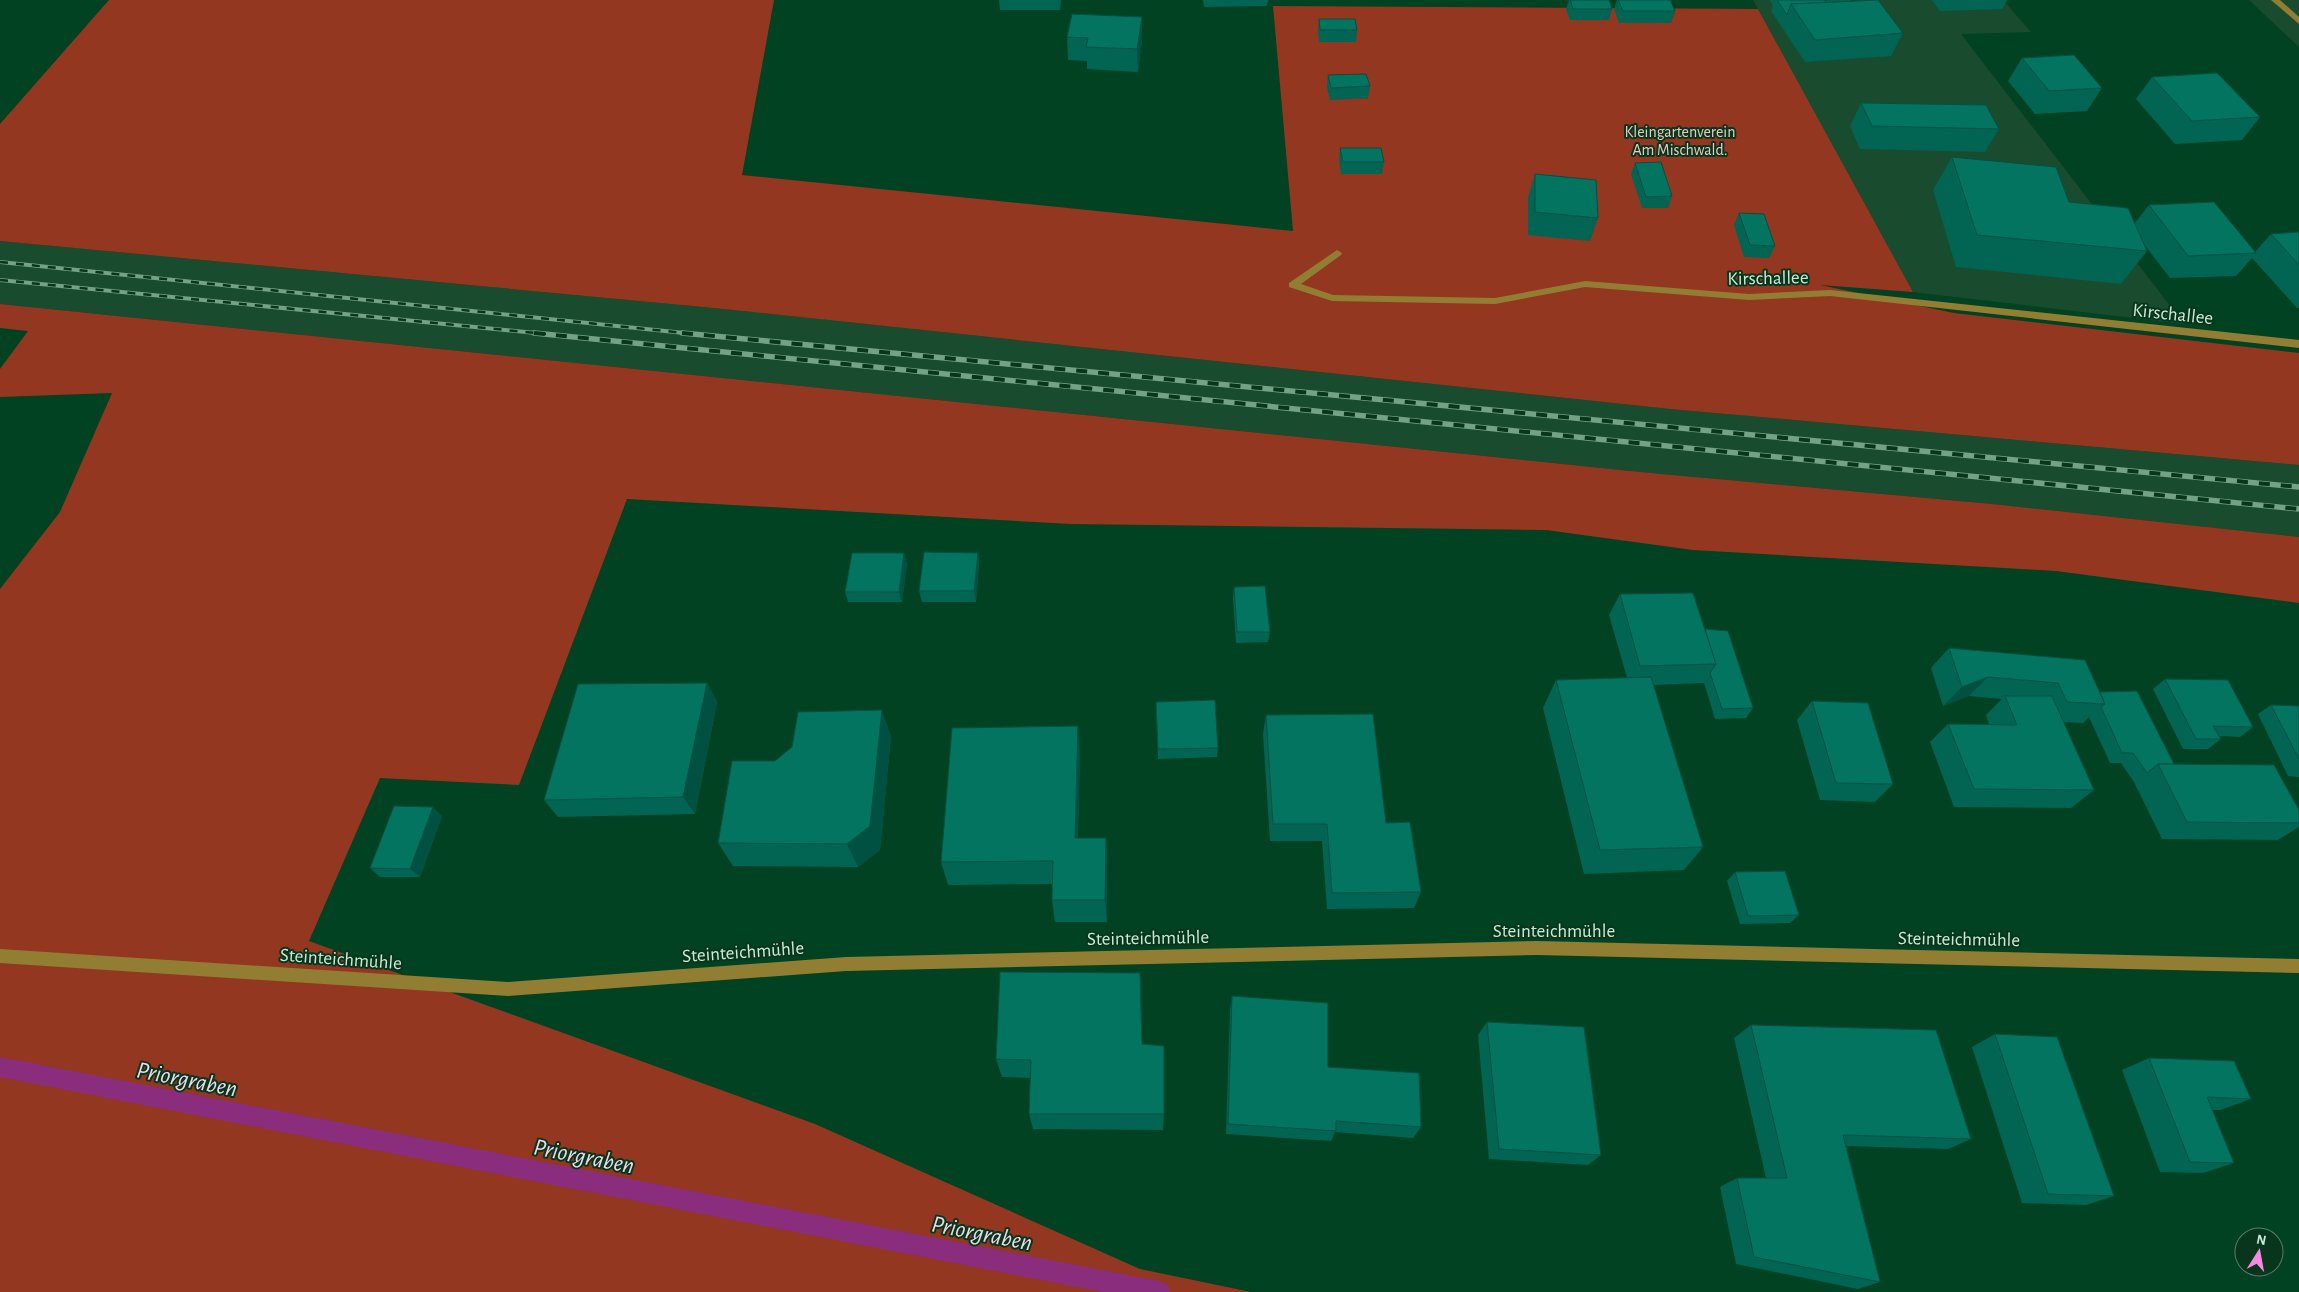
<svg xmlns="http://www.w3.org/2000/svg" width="2299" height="1292" font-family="'Alegreya Sans',sans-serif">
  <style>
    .built { fill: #194c2e }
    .green { fill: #933721 }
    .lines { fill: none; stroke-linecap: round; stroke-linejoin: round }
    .stream { fill: #8a2d7c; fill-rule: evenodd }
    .minor { fill: #927e32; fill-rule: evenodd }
    .rail-far1-casing { stroke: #74a287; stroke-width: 4 }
    .rail-casing { stroke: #74a287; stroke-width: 5.5 }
    .rail-far1 { stroke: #07361c; stroke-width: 2.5; stroke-dasharray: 8; stroke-linecap: butt }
    .rail { stroke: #07361c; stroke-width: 4; stroke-dasharray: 11; stroke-linecap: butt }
    .wall { fill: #026453 }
    .shaded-wall { fill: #015143 }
    .building { fill: #027460; stroke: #015143 }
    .labels { text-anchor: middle; stroke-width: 4; stroke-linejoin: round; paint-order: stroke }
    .far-park-label { font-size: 16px; fill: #eacac2; stroke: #07361c }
    .street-label { font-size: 19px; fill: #ccead5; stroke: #07361c }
    .near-water-label { font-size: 24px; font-style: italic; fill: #f1d8eb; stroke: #07361c }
  </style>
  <rect width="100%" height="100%" fill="#004221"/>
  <g class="built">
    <polygon points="1753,0 2003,0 2031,32 1961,34 2184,324 1913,292"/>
    <polygon points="2249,0 2299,0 2299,47"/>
    <polygon points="0,241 714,308 1670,409 2299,465 2299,537 1992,504 1640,472 0,304"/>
  </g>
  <g class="green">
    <polygon points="109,0 774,0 742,175 1293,231 1273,6 1758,9 1913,292 1820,285 1954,313 2299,353 2299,465 1670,409 714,308 0,241 0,124"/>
    <polygon points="0,304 1640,472 1992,504 2299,537 2299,603 2056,571 1693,550 1546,530 1071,524 627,499 519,785 380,778 309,941 815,1124 1140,1269 1251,1292 0,1292 0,589 60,512 112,393 0,397 0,369 28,331 0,328"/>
  </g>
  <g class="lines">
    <polygon class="stream" points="0,1057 1159,1281 1167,1284 1170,1292 1103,1292 0,1077"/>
    <g class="minor">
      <polygon points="2271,0 2280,0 2299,17 2299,24"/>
      <polygon points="1337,250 1342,253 1341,255 1301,284 1333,295 1495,298 1585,281 1749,294 1830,290 2299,340 2299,348 1830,296 1749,300 1585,287 1495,304 1332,301 1289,287 1289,283"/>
      <polygon points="1537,941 2299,959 2299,973 1537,955 846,971 508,996 0,963 0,949 508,982 846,957"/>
    </g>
    <defs>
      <g id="rail-far1">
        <polyline points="0,262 694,334"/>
        <polyline points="0,280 546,334"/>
      </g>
      <g id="rail">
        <polyline points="534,333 2299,509"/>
        <polyline points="682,333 2299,487"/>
      </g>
    </defs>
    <use href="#rail-far1" class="rail-far1-casing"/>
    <use href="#rail" class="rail-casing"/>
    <use href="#rail-far1" class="rail-far1"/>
    <use href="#rail" class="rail"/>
  </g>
  <g class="wall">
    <polygon points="999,0 1061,0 1060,10 1000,10"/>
    <polygon points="1203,0 1268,0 1267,6 1204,7"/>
    <polygon points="1569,0 1609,0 1612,9 1609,20 1570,20 1566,9"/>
    <polygon points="1617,0 1670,0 1675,11 1671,23 1619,23 1614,9"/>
    <polygon points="1770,0 1851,0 1850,1 1903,33 1891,56 1805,62 1771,11 1773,6"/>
    <polygon points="1932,0 2007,0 2002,9 1940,11"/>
    <polygon points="1142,17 1142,40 1138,72 1087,69 1087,61 1068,60 1067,37"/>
    <polygon points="1319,19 1357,30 1356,42 1319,42 1318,31"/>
    <polygon points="2022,58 2102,88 2087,111 2035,114 2008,81"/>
    <polygon points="1328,75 1370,86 1368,98 1330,100 1327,87"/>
    <polygon points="2152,77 2260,117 2242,140 2175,144 2136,99"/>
    <polygon points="1861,103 1999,129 1985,152 1860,149 1850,126"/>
    <polygon points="1340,148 1384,162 1382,174 1341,174 1339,160"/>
    <polygon points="1952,157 2069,202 2135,223 2149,205 2255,252 2271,234 2299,232 2299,308 2297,308 2252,258 2236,276 2170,278 2143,243 2147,251 2121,284 1956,267 1933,190"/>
    <polygon points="1635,163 1672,196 1668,208 1642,208 1631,174"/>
    <polygon points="1535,174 1598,218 1590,241 1528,235 1528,197"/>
    <polygon points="1739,213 1775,246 1769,258 1744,257 1734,225"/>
    <polygon points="904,553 907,564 902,602 848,602 845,592"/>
    <polygon points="978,553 979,564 976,602 922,602 919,591"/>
    <polygon points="1234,587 1270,632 1268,642 1236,643 1233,598"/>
    <polygon points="1620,594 1705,629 1753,708 1746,718 1715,719 1704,683 1653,685 1703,847 1684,870 1584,874 1543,708 1556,680 1627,678 1609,615"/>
    <polygon points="1949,648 2100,692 2174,764 2299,810 2299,827 2278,840 2162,839 2134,782 2121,763 2110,763 2089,717 2083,723 2063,722 2094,790 2071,808 1954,807 1930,742 1948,724 1989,724 1986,715 2002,699 1969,696 1943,706 1931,668"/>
    <polygon points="2165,679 2253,727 2240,737 2219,736 2221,739 2208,749 2183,749 2153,689"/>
    <polygon points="707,683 717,702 695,814 558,817 544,800"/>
    <polygon points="1812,701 1893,784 1875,802 1820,800 1797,720"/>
    <polygon points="1156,702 1218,748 1217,757 1158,759"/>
    <polygon points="2271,705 2299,706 2299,777 2288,776 2258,714"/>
    <polygon points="1266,715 1386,823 1421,892 1414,908 1327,909 1322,841 1270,841 1263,734"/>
    <polygon points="891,736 880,850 858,867 733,866 718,843 775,761"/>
    <polygon points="1080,752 1078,838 1106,838 1107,861 1107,922 1055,922 1052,900 1052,884 948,885 941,862"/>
    <polygon points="442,816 420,877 380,877 370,868"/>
    <polygon points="1735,872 1799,915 1790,923 1740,924 1727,881"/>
    <polygon points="1232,996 1328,1067 1421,1127 1413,1138 1335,1132 1331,1141 1226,1134 1230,1010"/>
    <polygon points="1487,1022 1601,1155 1588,1165 1489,1159 1478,1035"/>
    <polygon points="1751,1025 1971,1139 1948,1149 1846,1146 1880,1282 1858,1289 1736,1264 1720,1187 1737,1178 1766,1178 1734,1038"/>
    <polygon points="1995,1034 2114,1196 2086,1205 2022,1203 1972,1047"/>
    <polygon points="1142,1044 1164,1114 1163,1130 1033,1129 1029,1114 1030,1078 1002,1077 996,1059"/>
    <polygon points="2149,1058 2251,1099 2220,1110 2212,1110 2234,1163 2203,1173 2160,1172 2122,1070"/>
  </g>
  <g class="shaded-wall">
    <polygon points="1142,17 1142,40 1138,72 1137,49"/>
    <polygon points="904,553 907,564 902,602 899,592"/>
    <polygon points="978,553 979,564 976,602 974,591"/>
    <polygon points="1988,677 1969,696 1943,706 1962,687"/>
    <polygon points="707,683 717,702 695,814 683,797"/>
    <polygon points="882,710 891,736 880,850 858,867 847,844"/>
    <polygon points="1078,726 1080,752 1077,862 1075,838"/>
    <polygon points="433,807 442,816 420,877 410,869"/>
    <polygon points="1106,838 1107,861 1107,922 1105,900"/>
  </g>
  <g class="building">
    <polygon points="1570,0 1609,0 1612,9 1573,9"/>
    <polygon points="1618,0 1670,0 1675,11 1623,11"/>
    <polygon points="1777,0 1825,0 1827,3 1791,4 1787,15"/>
    <polygon points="1878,0 1903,33 1815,40 1791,4"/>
    <polygon points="1072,14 1142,17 1137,49 1086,47 1088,38 1067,37"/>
    <polygon points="1319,19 1355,19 1357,30 1320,30"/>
    <polygon points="2074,55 2102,88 2049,91 2022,58"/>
    <polygon points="2217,73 2260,117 2192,121 2152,77"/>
    <polygon points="1366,74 1370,86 1331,88 1328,75"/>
    <polygon points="1861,103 1986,105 1999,129 1872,126"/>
    <polygon points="1340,148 1381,148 1384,162 1343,162"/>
    <polygon points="1952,157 2056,167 2069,202 2128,208 2147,251 1977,235"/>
    <polygon points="1661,162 1672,196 1646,197 1635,163"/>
    <polygon points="1535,174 1596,180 1598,218 1535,212"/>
    <polygon points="2214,202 2256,253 2188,256 2149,205"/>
    <polygon points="1739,213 1764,214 1775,246 1750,245"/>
    <polygon points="2299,232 2299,265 2271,234"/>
    <polygon points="924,552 978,553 974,591 919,591"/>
    <polygon points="852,553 904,553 899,592 845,592"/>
    <polygon points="1265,586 1270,632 1237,632 1234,587"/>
    <polygon points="1693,593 1716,664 1640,666 1620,594"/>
    <polygon points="1705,629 1728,631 1753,708 1722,709 1710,673 1716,664"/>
    <polygon points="1949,648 2085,660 2105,704 2067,702 2058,683 1988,677 1962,687"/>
    <polygon points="1651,677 1703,847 1600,850 1556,680"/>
    <polygon points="2165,679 2228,680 2253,727 2213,726 2221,739 2196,739"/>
    <polygon points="707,683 683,797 544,800 578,684"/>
    <polygon points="2137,691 2174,764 2158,764 2147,773 2133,753 2122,753 2101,707 2105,704 2100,692"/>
    <polygon points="2005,696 2052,696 2094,790 1974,789 1948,724 2017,725"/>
    <polygon points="1215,700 1218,748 1158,749 1156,702"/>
    <polygon points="1812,701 1868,703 1893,784 1836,783"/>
    <polygon points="2271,705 2299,706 2299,759"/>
    <polygon points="882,710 870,826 847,844 718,843 732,761 775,761 792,747 798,712"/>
    <polygon points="1373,714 1386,823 1410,822 1421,892 1332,893 1327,824 1273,824 1266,715"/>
    <polygon points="1078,726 1075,838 1106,838 1105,900 1052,900 1053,861 941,862 952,728"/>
    <polygon points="2158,764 2274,765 2299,810 2299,823 2187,822"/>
    <polygon points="394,806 433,807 410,869 370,868"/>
    <polygon points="1785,871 1799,915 1748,916 1735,872"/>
    <polygon points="1000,972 1140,973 1142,1044 1164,1046 1164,1114 1029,1114 1031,1060 996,1059"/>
    <polygon points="1232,996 1328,1003 1328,1067 1419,1073 1421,1127 1336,1121 1336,1131 1228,1124"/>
    <polygon points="1487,1022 1584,1027 1601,1155 1499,1149"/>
    <polygon points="1751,1025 1936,1030 1971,1139 1843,1135 1880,1282 1754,1257 1737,1178 1787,1178"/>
    <polygon points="1995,1034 2057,1037 2114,1196 2048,1194"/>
    <polygon points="2149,1058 2234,1061 2251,1099 2207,1097 2234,1163 2190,1162"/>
  </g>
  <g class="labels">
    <g class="far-park-label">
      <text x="1680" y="137">Kleingartenverein<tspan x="1680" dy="18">Am Mischwald.</tspan></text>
    </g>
    <g class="street-label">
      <text transform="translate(1768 277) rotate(-1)" y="7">Kirschallee</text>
      <text transform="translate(2173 313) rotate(6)" y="7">Kirschallee</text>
      <text x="1554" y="937">Steinteichmühle</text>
      <text transform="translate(1148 937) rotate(-1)" y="7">Steinteichmühle</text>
      <text transform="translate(1959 938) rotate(1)" y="7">Steinteichmühle</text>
      <text transform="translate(743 951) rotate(-4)" y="7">Steinteichmühle</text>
      <text transform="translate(341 958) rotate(4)" y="7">Steinteichmühle</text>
    </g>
    <g class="near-water-label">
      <text transform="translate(187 1079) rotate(11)" y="8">Priorgraben</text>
      <text transform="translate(584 1156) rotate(11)" y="8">Priorgraben</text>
      <text transform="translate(982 1233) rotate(11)" y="8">Priorgraben</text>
    </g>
  </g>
  <g transform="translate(2259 1252) rotate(11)"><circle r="24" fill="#07361c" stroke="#567e66"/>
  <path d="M0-4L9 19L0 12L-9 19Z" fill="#fb87e5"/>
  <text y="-8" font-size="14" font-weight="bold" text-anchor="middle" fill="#ccead5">N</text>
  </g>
</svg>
